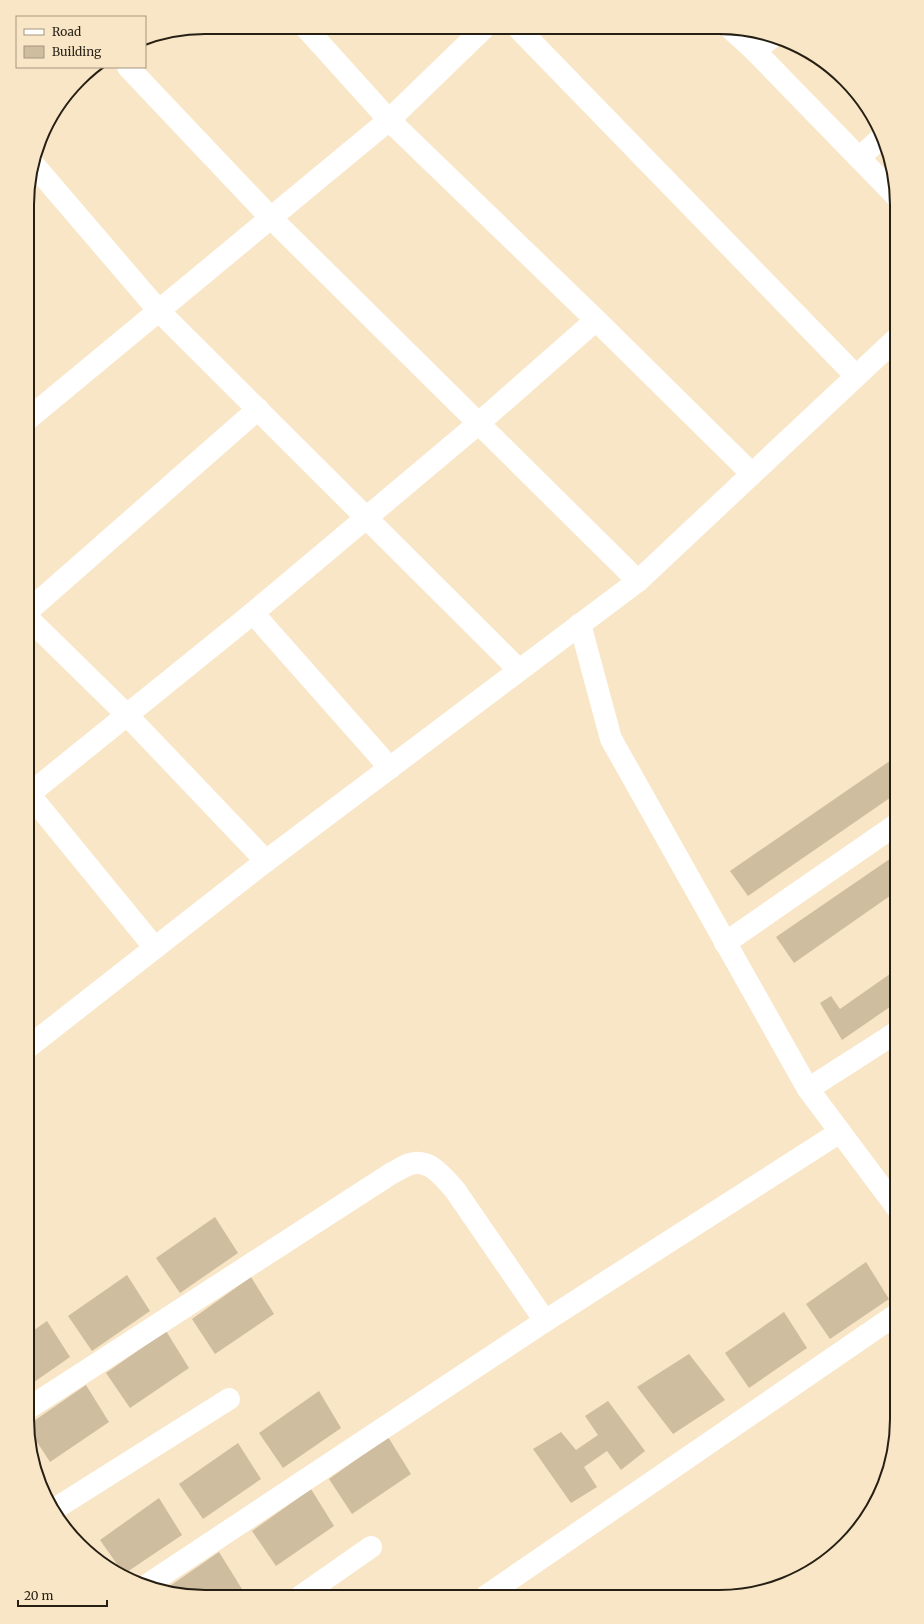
<svg xmlns="http://www.w3.org/2000/svg" width="924" height="1624" font-family="Merriweather,serif">
  <style>
    .building { fill: #cfbd9f }
    .lines { fill: none; stroke-linecap: round; stroke-linejoin: round }
    .minor { stroke: #fff; stroke-width: 22 }
    .rim { fill: none; stroke: #261f13; stroke-width: 2 }
  </style>
  <rect width="100%" height="100%" fill="#f9e6c7"/>
  <g class="building">
    <polygon points="897,756 897,793 748,896 730,871"/>
    <polygon points="897,854 897,891 794,963 776,937"/>
    <polygon points="897,969 897,1002 842,1040 820,1003 831,996 840,1009"/>
    <polygon points="215,1217 238,1253 180,1293 156,1258"/>
    <polygon points="866,1262 889,1299 830,1339 806,1304"/>
    <polygon points="127,1275 150,1311 92,1351 68,1316"/>
    <polygon points="251,1277 274,1314 215,1354 192,1319"/>
    <polygon points="784,1312 807,1348 749,1388 725,1353"/>
    <polygon points="47,1321 70,1357 27,1387 27,1335"/>
    <polygon points="166,1331 189,1368 130,1408 106,1373"/>
    <polygon points="689,1354 725,1400 673,1434 637,1387"/>
    <polygon points="86,1385 109,1422 50,1462 29,1430 28,1425"/>
    <polygon points="319,1391 341,1428 283,1468 259,1433"/>
    <polygon points="608,1401 645,1451 621,1470 607,1451 584,1467 597,1487 571,1503 533,1449 561,1432 576,1450 598,1435 585,1416"/>
    <polygon points="388,1437 411,1474 352,1514 329,1479"/>
    <polygon points="238,1443 261,1479 203,1519 179,1484"/>
    <polygon points="311,1489 334,1526 276,1566 252,1531"/>
    <polygon points="159,1498 182,1535 124,1574 100,1540"/>
    <polygon points="219,1552 242,1589 232,1596 182,1595 164,1590"/>
  </g>
  <g class="lines">
    <g class="minor">
      <polyline points="306,28 389,120 596,320 752,474"/>
      <polyline points="519,29 856,376"/>
      <polyline points="732,30 755,51 896,196"/>
      <polyline points="755,51 772,37"/>
      <polyline points="128,67 271,218 638,581"/>
      <polyline points="859,158 882,137"/>
      <polyline points="34,165 159,311 519,670"/>
      <polyline points="28,419 389,120 483,29"/>
      <polyline points="28,611 258,409"/>
      <polyline points="253,613 390,768"/>
      <polyline points="28,618 126,714 266,861"/>
      <polyline points="580,624 611,739 808,1089 897,1208"/>
      <polyline points="29,794 155,948"/>
      <polyline points="28,795 253,613 479,423 596,320"/>
      <polyline points="725,943 897,824"/>
      <polyline points="27,1048 266,861 638,581 897,338"/>
      <polyline points="808,1089 897,1032"/>
      <path d="M27 1409 392 1173C398 1170 404 1166 410 1164 430 1158 443 1177 455 1190L545 1321"/>
      <polyline points="53,1510 229,1399"/>
      <polyline points="147,1585 545,1321 840,1132"/>
      <polyline points="301,1596 371,1547"/>
      <polyline points="486,1596 897,1314"/>
    </g>
  </g>
  <path d="M0 0H924V1624H0ZM205 34H719A171 171 0 0 1 890 205V1419A171 171 0 0 1 719 1590H205A171 171 0 0 1 34 1419V205A171 171 0 0 1 205 34Z" fill="#f9e6c7" fill-rule="evenodd"/>
  <path class="rim" d="M205 34H719A171 171 0 0 1 890 205V1419A171 171 0 0 1 719 1590H205A171 171 0 0 1 34 1419V205A171 171 0 0 1 205 34Z"/>
  <rect x="16" y="16" width="130" height="52" fill="#f9e6c7" stroke="#a5967f"/>
  <rect x="24" y="29" width="20" height="6" fill="#ffffff" stroke="#a5967f"/>
  <text x="52" y="36" font-size="12" fill="#261f13">Road</text>
  <rect x="24" y="46" width="20" height="12" fill="#cfbd9f" stroke="#a5967f"/>
  <text x="52" y="56" font-size="12" fill="#261f13">Building</text>
  <path d="M18 1600v6h89v-6" fill="none" stroke="#261f13" stroke-width="2"/>
  <text x="24" y="1600" font-size="12" fill="#261f13" stroke="#f9e6c7" stroke-width="3" paint-order="stroke">20 m</text>
</svg>
